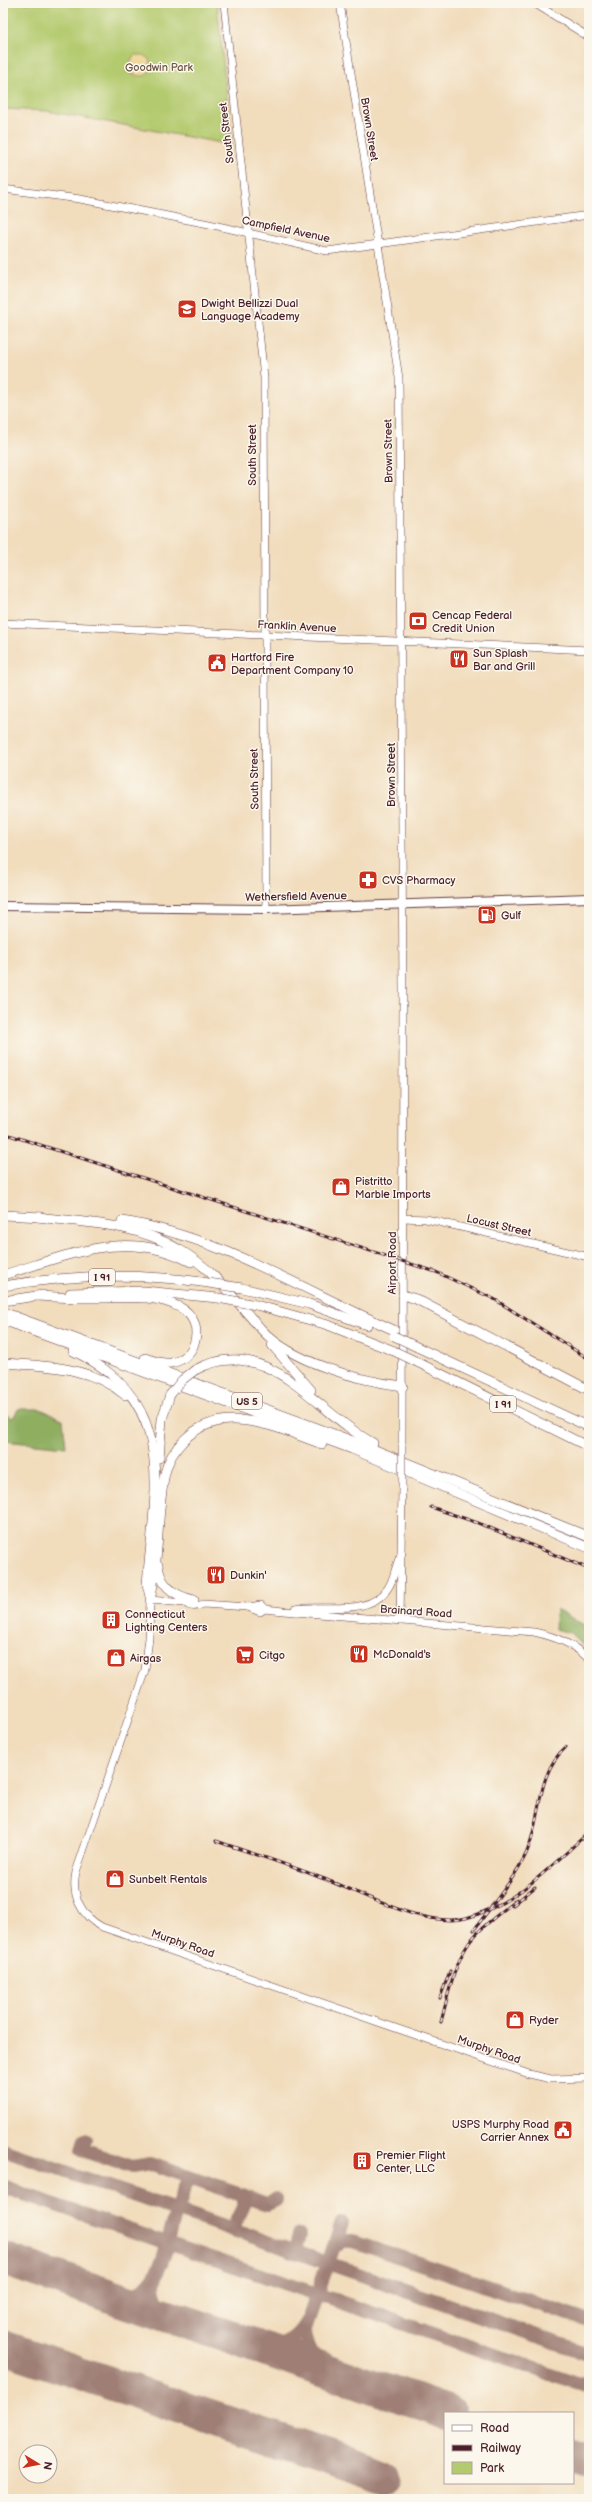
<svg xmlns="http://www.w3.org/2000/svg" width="592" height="2502" font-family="'Balsamiq Sans',sans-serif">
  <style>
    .green { fill: #b4ca6e; stroke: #7f744c }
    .forest { fill: #8fae61; stroke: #6c6646 }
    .sand { fill: #eeda9e; stroke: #9c7c64 }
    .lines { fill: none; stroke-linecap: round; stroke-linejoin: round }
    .taxiway { stroke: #9e7e74; stroke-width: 14 }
    .runway { stroke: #9e7e74; stroke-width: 34 }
    .secondary-casing { stroke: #633b41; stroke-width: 8 }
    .primary-casing { stroke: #633b41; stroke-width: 10 }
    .highway-casing { stroke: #633b41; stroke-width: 10 }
    .secondary { stroke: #fff; stroke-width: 7 }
    .primary { stroke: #fff; stroke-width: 8 }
    .highway { stroke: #fff; stroke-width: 9 }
    .rail-casing { stroke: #4a1f2b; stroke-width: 3 }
    .rail { stroke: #fbf7ec; stroke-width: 1.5; stroke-dasharray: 4.5; stroke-linecap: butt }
    .secondary-bridge-casing { stroke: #633b41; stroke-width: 8; stroke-linecap: butt }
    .highway-bridge-casing { stroke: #633b41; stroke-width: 10; stroke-linecap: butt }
    .secondary-bridge { stroke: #fff; stroke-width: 7 }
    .highway-bridge { stroke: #fff; stroke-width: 9 }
    .labels { text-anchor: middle; stroke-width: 3; stroke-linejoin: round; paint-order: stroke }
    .shield { fill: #fbf7ec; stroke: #7f6065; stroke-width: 1 }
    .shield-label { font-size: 10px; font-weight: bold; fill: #4a1f2b }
    .park-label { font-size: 11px; fill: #6a523f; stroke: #fbf7ec }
    .street-label { font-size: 11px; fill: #4a1f2b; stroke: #fbf7ec }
    .poi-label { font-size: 11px; fill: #4a1f2b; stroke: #fbf7ec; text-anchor: start }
  </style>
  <rect width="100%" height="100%" fill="#fbf7ec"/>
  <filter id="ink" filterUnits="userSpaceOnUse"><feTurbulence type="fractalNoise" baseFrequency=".025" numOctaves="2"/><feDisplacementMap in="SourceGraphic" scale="8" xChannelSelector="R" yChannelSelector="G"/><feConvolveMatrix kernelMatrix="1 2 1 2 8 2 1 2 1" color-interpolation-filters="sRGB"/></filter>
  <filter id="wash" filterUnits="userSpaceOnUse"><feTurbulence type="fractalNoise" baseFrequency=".012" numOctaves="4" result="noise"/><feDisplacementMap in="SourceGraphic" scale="16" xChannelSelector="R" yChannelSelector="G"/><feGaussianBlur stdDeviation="0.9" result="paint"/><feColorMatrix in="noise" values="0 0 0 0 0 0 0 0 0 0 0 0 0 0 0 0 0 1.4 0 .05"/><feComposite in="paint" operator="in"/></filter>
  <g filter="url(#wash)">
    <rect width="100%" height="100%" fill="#f1dcbc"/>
    <polygon class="green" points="3,3 217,3 232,145 47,111 3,109"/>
    <g class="forest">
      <polygon points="18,1409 41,1409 63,1420 66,1447 3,1441 3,1413 13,1418"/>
      <polygon points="556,1609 589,1628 589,1651 570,1633 555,1629"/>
    </g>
    <path class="sand" d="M134 55H143L149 59 151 68C147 81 134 75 126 71Z"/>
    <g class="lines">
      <g class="taxiway">
        <polyline points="85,2140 82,2150 132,2167 151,2164 267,2204 276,2200"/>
        <polyline points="3,2150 589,2354"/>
        <polyline points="3,2187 589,2387"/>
        <path d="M236 2230C232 2219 249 2206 244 2195"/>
        <polyline points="333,2249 342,2241 353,2241 589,2321"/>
        <polyline points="295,2250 299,2235"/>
        <path d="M155 2276C151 2297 161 2308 177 2319"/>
        <path d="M109 2296C173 2308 164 2217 189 2180"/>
        <path d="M255 2346C277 2349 295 2343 306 2322"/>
        <path d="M332 2372C315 2362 305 2350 305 2329L342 2223"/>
        <polyline points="582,2458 589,2459"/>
      </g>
      <g class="runway">
        <polyline points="3,2259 450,2413"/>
        <polyline points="3,2347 385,2476"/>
        <polyline points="573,2455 589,2461"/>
      </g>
    </g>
  </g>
  <g filter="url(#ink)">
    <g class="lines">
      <defs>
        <g id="secondary">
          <polyline points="224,3 264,378 266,909"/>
          <polyline points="340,3 399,378 403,993 402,1445"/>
          <polyline points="534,3 589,37"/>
          <polyline points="3,189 80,199 209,224 327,251 589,215"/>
          <polyline points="3,623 589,650"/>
          <polyline points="403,1218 426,1219 589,1257"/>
          <polyline points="248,1607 260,1612 265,1609"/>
          <path d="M295 1609C324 1604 370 1617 388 1588 395 1578 395 1564 402 1553"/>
          <polyline points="400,1621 402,1487"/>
          <path d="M589 1659C572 1643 556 1637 534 1632L283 1611 265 1609 261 1605 248 1607 203 1604C197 1607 191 1608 185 1603L150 1600 149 1638 145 1670 76 1872C71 1895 81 1916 102 1927L529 2074 551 2079 589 2078"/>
        </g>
        <polyline id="primary" points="3,906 266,909 589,898"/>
        <g id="highway">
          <polyline points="3,1215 42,1217"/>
          <path d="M37 1217C87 1223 136 1223 180 1250 215 1270 235 1301 262 1330 291 1362 360 1381 403 1386"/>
          <path d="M122 1221C219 1236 305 1291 394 1330"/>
          <path d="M3 1275C68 1256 126 1227 191 1262"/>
          <path d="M3 1286C68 1275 136 1273 202 1282"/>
          <polyline points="242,1288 309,1304 367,1325"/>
          <polyline points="70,1293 144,1291 218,1298"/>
          <polyline points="403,1295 416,1299 589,1390"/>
          <path d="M38 1296C54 1297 71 1298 87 1298 117 1299 153 1292 181 1308 205 1321 199 1358 171 1363 162 1364 153 1361 145 1358"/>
          <polyline points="3,1301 43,1295"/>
          <polyline points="256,1305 328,1325 394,1351"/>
          <polyline points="3,1312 358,1443 589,1537"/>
          <polyline points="3,1320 352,1449 589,1548"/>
          <polyline points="272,1345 311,1390"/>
          <polyline points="417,1347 589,1427"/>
          <path d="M73 1351C179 1400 155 1489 147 1584L150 1597"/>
          <polyline points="417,1362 589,1447"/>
          <path d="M3 1363C45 1366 91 1366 125 1395"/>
          <path d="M195 1370C268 1331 317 1414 373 1443"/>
          <polyline points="159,1458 162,1419 170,1395"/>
          <path d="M158 1565C160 1586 175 1596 194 1600"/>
          <path d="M150 1600C160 1558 156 1515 165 1473 168 1460 176 1448 185 1439 224 1401 280 1429 322 1444"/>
        </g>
      </defs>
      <use href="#secondary" class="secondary-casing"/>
      <use href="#primary" class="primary-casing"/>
      <use href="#highway" class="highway-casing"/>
      <use href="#secondary" class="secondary"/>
      <use href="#primary" class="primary"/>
      <use href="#highway" class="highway"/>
      <defs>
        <g id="rail">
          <polyline points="3,1133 436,1272 494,1299 589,1359"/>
          <polyline points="431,1507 478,1523 589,1569"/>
          <path d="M216 1841C251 1853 286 1864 319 1877 358 1891 425 1929 466 1918 515 1905 552 1865 589 1832"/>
          <polyline points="513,1905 535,1887"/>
          <path d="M474 1930C491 1906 513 1881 526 1854 542 1819 535 1774 566 1747"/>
          <polyline points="440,1998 450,1971"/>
          <path d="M441 2022C448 1996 453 1966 469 1943 481 1926 501 1913 517 1899"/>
        </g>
      </defs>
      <use href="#rail" class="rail-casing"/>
      <use href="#rail" class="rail"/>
      <defs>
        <polyline id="secondary-bridge" points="402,1487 402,1445"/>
        <g id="highway-bridge">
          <polyline points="202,1282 242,1288"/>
          <polyline points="218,1298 256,1305"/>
          <polyline points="394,1336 417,1347"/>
          <polyline points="394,1351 417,1362"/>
          <polyline points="170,1395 182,1380 195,1370"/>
        </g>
      </defs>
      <use href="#secondary-bridge" class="secondary-bridge-casing"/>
      <use href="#highway-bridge" class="highway-bridge-casing"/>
      <use href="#secondary-bridge" class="secondary-bridge"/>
      <use href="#highway-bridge" class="highway-bridge"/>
    </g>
  </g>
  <defs>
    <symbol id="school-square" viewBox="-11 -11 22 22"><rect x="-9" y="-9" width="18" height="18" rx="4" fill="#c8321e" stroke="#fbf7ec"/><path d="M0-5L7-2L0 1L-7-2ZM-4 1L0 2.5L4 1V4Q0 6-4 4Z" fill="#fff"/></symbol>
    <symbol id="bank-square" viewBox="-11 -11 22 22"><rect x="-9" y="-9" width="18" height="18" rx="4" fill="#c8321e" stroke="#fbf7ec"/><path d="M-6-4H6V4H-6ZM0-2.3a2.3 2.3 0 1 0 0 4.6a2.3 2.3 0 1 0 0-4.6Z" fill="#fff"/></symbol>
    <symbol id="restaurant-square" viewBox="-11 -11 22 22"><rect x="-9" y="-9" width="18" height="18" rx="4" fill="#c8321e" stroke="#fbf7ec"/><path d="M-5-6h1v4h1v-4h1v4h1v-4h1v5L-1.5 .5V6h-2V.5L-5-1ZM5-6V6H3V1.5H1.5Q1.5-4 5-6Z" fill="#fff"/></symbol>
    <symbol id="civic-square" viewBox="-11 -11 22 22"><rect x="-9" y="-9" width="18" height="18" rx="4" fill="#c8321e" stroke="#fbf7ec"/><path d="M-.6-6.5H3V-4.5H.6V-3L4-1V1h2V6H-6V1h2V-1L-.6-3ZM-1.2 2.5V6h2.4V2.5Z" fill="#fff"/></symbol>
    <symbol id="pharmacy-square" viewBox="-11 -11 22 22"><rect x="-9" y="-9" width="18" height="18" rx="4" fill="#c8321e" stroke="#fbf7ec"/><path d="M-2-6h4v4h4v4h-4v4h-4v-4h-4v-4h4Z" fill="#fff"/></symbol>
    <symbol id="fuel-square" viewBox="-11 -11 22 22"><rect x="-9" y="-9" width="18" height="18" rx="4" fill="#c8321e" stroke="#fbf7ec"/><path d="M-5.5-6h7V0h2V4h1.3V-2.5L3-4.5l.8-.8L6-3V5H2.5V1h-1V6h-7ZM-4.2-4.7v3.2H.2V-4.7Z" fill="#fff"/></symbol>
    <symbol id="shop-square" viewBox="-11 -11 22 22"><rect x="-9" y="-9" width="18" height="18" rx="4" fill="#c8321e" stroke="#fbf7ec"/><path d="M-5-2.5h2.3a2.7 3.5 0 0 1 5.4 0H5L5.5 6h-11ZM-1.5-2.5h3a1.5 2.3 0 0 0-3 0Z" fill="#fff"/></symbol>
    <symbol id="building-square" viewBox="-11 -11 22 22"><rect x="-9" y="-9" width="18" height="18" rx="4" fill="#c8321e" stroke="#fbf7ec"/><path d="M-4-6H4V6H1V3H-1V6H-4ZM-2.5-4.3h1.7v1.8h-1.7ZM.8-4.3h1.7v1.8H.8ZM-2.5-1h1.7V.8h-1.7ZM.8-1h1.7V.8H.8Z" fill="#fff"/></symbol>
    <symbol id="supermarket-square" viewBox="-11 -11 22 22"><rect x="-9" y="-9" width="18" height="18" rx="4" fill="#c8321e" stroke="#fbf7ec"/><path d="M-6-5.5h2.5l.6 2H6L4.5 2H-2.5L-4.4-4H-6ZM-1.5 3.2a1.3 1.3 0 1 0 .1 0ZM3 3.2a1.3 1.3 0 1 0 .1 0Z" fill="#fff"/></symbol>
  </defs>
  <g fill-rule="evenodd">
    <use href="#school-square" x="176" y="298" width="22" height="22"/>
    <use href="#bank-square" x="407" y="610" width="22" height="22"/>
    <use href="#restaurant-square" x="448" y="648" width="22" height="22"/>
    <use href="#civic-square" x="206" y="652" width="22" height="22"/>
    <use href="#pharmacy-square" x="357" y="869" width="22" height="22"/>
    <use href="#fuel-square" x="476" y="904" width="22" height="22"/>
    <use href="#shop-square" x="330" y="1176" width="22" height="22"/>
    <use href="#restaurant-square" x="205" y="1564" width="22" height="22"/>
    <use href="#building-square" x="100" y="1609" width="22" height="22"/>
    <use href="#restaurant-square" x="348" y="1643" width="22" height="22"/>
    <use href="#supermarket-square" x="234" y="1644" width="22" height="22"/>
    <use href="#shop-square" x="105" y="1647" width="22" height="22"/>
    <use href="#shop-square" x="104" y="1868" width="22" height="22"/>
    <use href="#shop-square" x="504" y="2009" width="22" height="22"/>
    <use href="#civic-square" x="552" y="2119" width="22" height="22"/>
    <use href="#building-square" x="351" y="2150" width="22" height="22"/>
  </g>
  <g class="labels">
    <g class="shield">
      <rect x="89" y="1269" width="26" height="16" rx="3"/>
      <rect x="232" y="1393" width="30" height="16" rx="3"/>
      <rect x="490" y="1396" width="26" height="16" rx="3"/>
    </g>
    <g class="shield-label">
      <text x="102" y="1281">I 91</text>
      <text x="247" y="1405">US 5</text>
      <text x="503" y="1408">I 91</text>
    </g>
    <g class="park-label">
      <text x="159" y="71">Goodwin Park</text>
    </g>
    <g class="street-label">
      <text transform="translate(370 129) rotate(81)" y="4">Brown Street</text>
      <text transform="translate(226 133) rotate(-97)" y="4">South Street</text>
      <text transform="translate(286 229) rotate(12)" y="4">Campfield Avenue</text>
      <text transform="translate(388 451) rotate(-91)" y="4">Brown Street</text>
      <text transform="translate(252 455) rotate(-90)" y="4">South Street</text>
      <text transform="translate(297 626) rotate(3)" y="4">Franklin Avenue</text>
      <text transform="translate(391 775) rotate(-90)" y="4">Brown Street</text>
      <text transform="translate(254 779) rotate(-91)" y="4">South Street</text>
      <text transform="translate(296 896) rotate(-1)" y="4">Wethersfield Avenue</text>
      <text transform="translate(499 1225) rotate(13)" y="4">Locust Street</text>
      <text transform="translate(392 1263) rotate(-90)" y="4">Airport Road</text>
      <text transform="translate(416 1611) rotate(4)" y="4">Brainard Road</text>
      <text transform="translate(183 1943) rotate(19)" y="4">Murphy Road</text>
      <text transform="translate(489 2049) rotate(19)" y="4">Murphy Road</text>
    </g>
    <g class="poi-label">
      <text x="201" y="307">Dwight Bellizzi Dual<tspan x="201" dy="13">Language Academy</tspan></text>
      <text x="432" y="619">Cencap Federal<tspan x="432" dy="13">Credit Union</tspan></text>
      <text x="473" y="657">Sun Splash<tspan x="473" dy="13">Bar and Grill</tspan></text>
      <text x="231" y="661">Hartford Fire<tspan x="231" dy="13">Department Company 10</tspan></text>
      <text x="382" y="884">CVS Pharmacy</text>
      <text x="501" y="919">Gulf</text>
      <text x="355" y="1185">Pistritto<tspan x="355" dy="13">Marble Imports</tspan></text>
      <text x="230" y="1579">Dunkin'</text>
      <text x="125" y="1618">Connecticut<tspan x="125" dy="13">Lighting Centers</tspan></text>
      <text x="373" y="1658">McDonald's</text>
      <text x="259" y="1659">Citgo</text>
      <text x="130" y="1662">Airgas</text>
      <text x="129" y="1883">Sunbelt Rentals</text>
      <text x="529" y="2024">Ryder</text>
      <text x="549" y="2128" text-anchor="end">USPS Murphy Road<tspan x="549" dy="13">Carrier Annex</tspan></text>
      <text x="376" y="2159">Premier Flight<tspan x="376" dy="13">Center, LLC</tspan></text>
    </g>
  </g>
  <rect width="592" height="2502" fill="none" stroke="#fbf7ec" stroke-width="16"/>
  <rect x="444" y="2412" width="130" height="72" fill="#fbf7ec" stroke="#b4a19f"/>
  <rect x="452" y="2425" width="20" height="6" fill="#ffffff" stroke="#b4a19f"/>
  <text x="480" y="2432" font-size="12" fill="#4a1f2b">Road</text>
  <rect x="452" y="2445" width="20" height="6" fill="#4a1f2b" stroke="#b4a19f"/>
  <text x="480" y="2452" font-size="12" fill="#4a1f2b">Railway</text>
  <rect x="452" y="2462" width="20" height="12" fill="#b4ca6e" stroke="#b4a19f"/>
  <text x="480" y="2472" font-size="12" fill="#4a1f2b">Park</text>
  <g transform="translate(38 2464) rotate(100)"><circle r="19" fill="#fbf7ec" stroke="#b4a19f"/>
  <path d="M0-3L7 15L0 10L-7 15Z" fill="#c8321e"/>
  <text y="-6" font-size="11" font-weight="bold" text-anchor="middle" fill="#4a1f2b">N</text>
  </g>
</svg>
